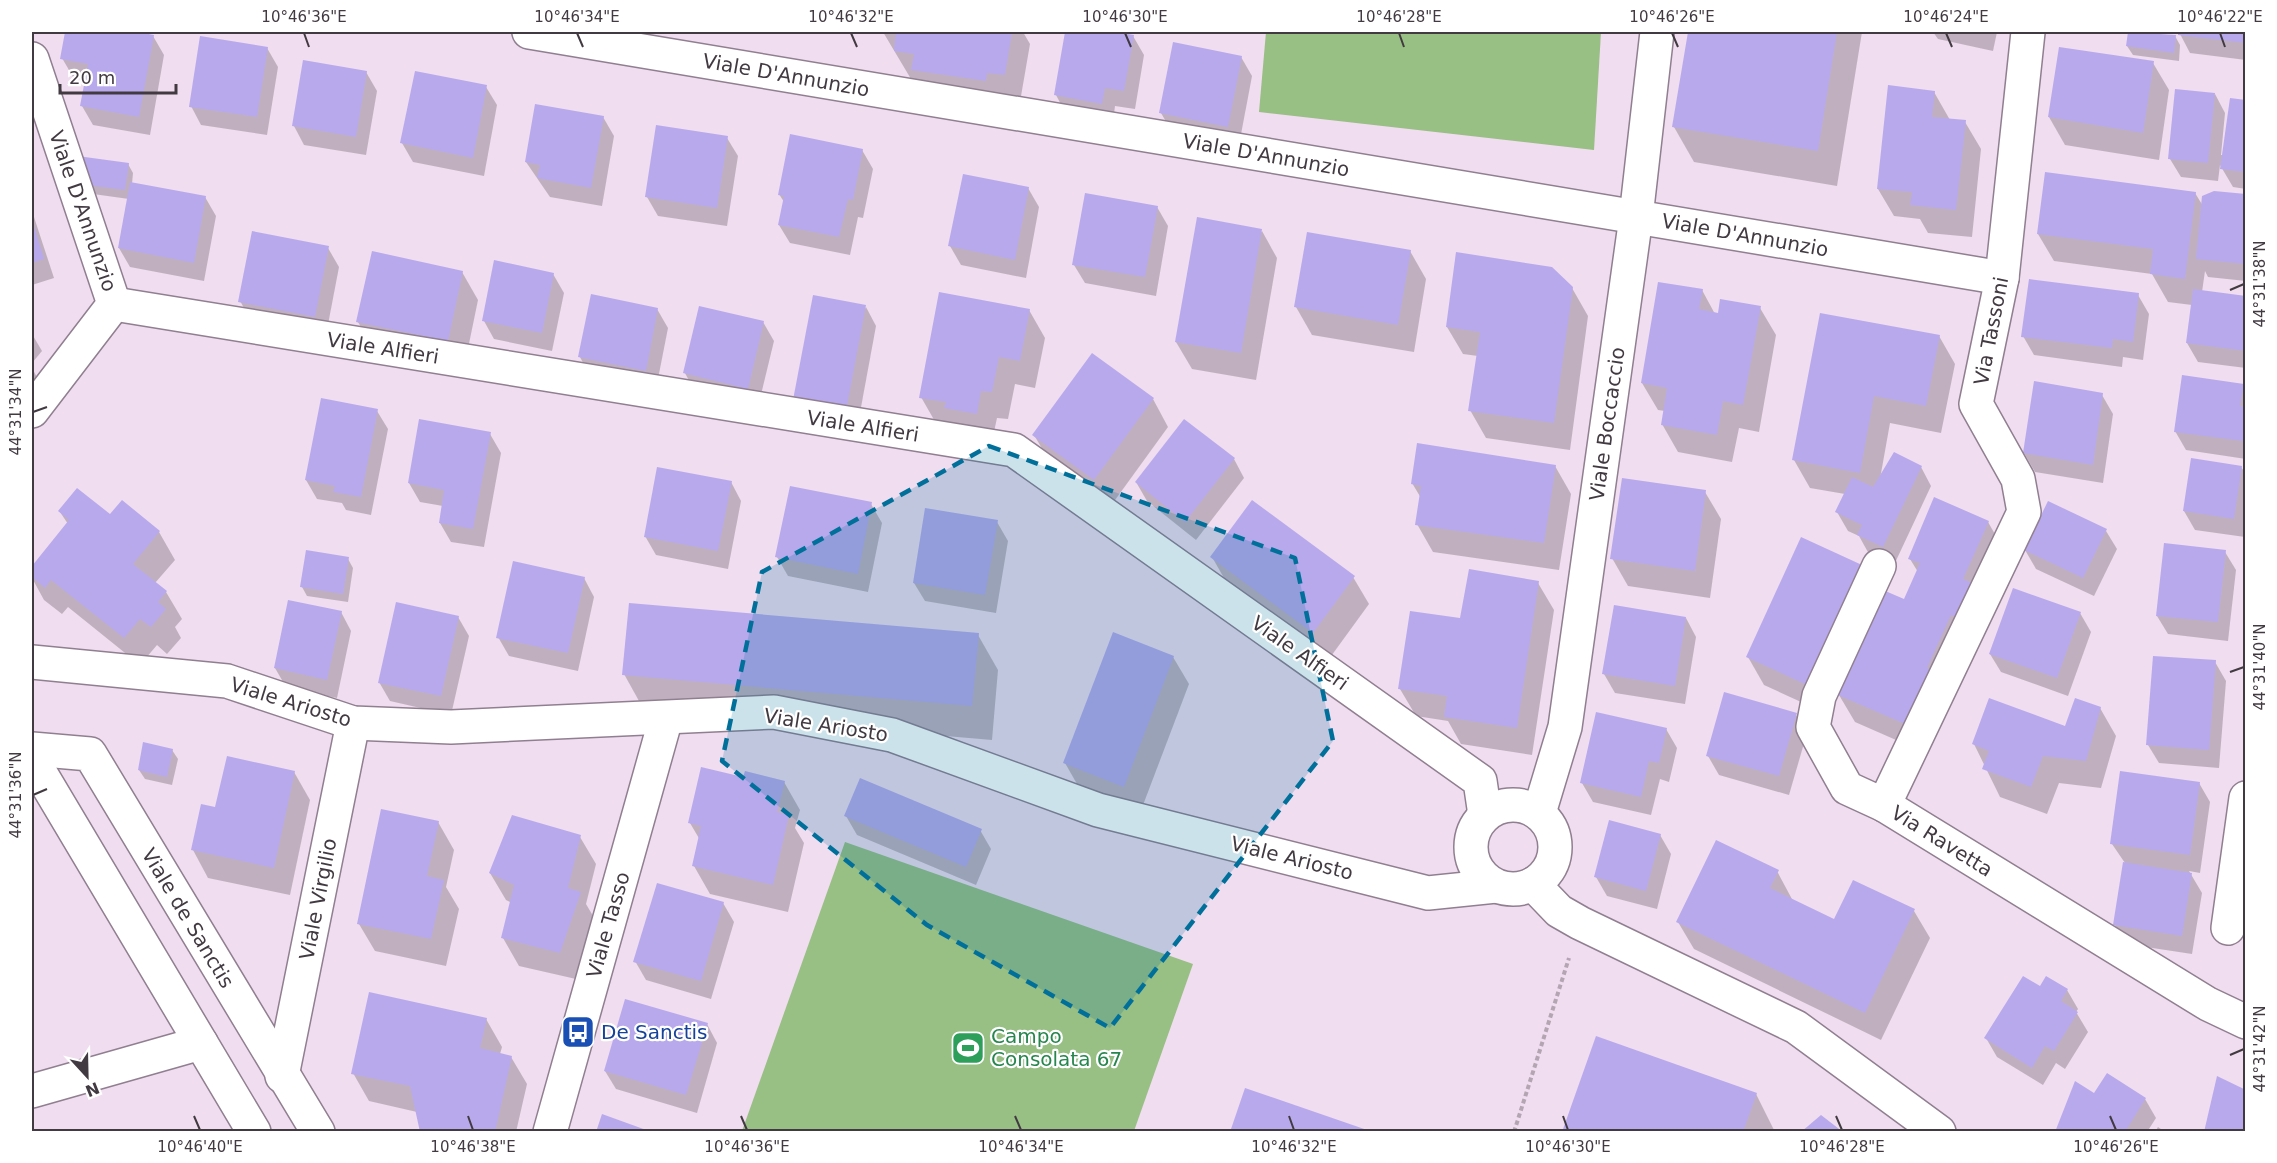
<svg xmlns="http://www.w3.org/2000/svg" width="2277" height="1163" font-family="'DejaVu Sans',sans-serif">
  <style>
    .green { fill: #98bf84 }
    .shadow { fill: #0003 }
    .building { fill: #b8a9ed }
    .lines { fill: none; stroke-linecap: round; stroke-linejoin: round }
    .minor-casing { stroke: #907f90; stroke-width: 36 }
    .path { stroke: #b4a5b3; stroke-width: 4; stroke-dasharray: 4.5 3; stroke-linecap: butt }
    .minor { stroke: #fff; stroke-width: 33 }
    .marked { fill: #00709b; fill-opacity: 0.2; stroke: #00709b; stroke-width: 4.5; stroke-dasharray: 12 8; stroke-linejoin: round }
    .ticks { fill: none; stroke: #423a41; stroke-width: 2 }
    .labels { text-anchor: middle; stroke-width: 4.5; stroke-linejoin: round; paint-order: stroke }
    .street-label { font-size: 20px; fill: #423a41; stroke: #fff }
    .transit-label { font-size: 20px; fill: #164399; stroke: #fff; text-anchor: start }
    .leisure-label { font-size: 20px; fill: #27864d; stroke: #fff; text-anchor: start }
    .neatline { fill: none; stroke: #423a41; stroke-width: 2 }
    .ticks-label { font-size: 15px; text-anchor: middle; fill: #423a41 }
  </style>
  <rect width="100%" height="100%" fill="#f0ddef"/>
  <g class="green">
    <polygon points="1266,32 1601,32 1594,150 1259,112"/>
    <polygon points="845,842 1193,964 1134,1131 742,1131"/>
  </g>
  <g class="shadow">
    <polygon points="67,32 129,32 153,36 164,55 150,135 93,125 82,106 87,80 73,77 62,58"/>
    <polygon points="883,32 1023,32 1030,44 1020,102 929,98 918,80 911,79"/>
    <polygon points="1067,32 1107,32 1133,36 1144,55 1135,109 1115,106 1113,122 1066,114 1056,95"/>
    <polygon points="1689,32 1862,32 1837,186 1694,162 1674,127"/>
    <polygon points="1933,32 1997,32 1993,51 1938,39"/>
    <polygon points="2130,32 2175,36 2180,45 2179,61 2133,55 2127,46"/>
    <polygon points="2179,32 2246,32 2246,60 2190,53"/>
    <polygon points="267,48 278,67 267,135 201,125 191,106"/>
    <polygon points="1241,57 1252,76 1239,145 1172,132 1161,113"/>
    <polygon points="2153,63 2169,90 2159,160 2065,145 2049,117"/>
    <polygon points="366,72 377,91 366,155 304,145 294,126"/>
    <polygon points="486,87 497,105 484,176 413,162 402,143"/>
    <polygon points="1934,92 1950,120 1965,122 1981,149 1972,237 1928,233 1920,219 1894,216 1878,189"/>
    <polygon points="2215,94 2225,113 2221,155 2224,155 2246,102 2246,189 2233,187 2220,165 2218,181 2181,177 2170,159"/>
    <polygon points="603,117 614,136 602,206 550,197 526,162"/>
    <polygon points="727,138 738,156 727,226 658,216 647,197"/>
    <polygon points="862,150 873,169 863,218 858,217 850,255 790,243 779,225 784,202 779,194"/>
    <polygon points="73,157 128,164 133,173 132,184 205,197 216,216 204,281 130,267 119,248 129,199 93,194"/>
    <polygon points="1028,188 1039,207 1026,278 961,265 950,246"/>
    <polygon points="2195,193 2203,206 2246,196 2246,281 2208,277 2205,271 2202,292 2246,297 2246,368 2198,362 2187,343 2192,305 2168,302 2152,274 2054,261 2038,234"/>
    <polygon points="1157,207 1168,226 1156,296 1085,283 1074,265"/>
    <polygon points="32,211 54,278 32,285"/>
    <polygon points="1262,231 1277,258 1256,380 1192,369 1176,342"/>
    <polygon points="328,248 339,267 326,335 251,320 240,301"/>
    <polygon points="1410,251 1426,279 1414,352 1312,335 1296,307"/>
    <polygon points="462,272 478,300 464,368 374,349 358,322"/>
    <polygon points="553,274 564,293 552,351 494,339 484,321"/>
    <polygon points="1572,288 1588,316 1570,450 1486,438 1470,410 1478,356 1463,354 1447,327"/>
    <polygon points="1702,290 1715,314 1760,308 1776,335 1759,432 1739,428 1732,462 1678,452 1662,424 1665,411 1658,410 1642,383"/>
    <polygon points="2138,295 2149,314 2143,360 2123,357 2122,367 2034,355 2023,336"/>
    <polygon points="866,307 876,326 857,429 806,418"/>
    <polygon points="657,309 668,328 656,389 590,376 580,357"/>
    <polygon points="1029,310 1045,338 1035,388 1015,384 1008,419 997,418 992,441 937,425 921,397"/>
    <polygon points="763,322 774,341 758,407 695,392 685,373"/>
    <polygon points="32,334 42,351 32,363"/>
    <polygon points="1939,336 1955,364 1941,433 1890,423 1880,479 1921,467 1931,486 1894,565 1869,554 1859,536 1848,531 1837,512 1845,494 1810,488 1794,460"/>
    <polygon points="32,368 40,383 32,394"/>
    <polygon points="2243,385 2246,390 2246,459 2186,450 2175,431"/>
    <polygon points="2102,395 2113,414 2103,483 2035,472 2024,453"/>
    <polygon points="1153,399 1168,427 1110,507 1050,462 1034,435"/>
    <polygon points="377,411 388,429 371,515 346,510 342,503 317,499 306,480"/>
    <polygon points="490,434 501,453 484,547 451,542 440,523 443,506 420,502 409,483"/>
    <polygon points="1234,459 1244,478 1196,540 1147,501 1136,482"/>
    <polygon points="1555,466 1571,494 1559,570 1433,552 1417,524 1421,498 1412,483"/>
    <polygon points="2241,467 2246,474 2245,537 2195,530 2184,511"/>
    <polygon points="731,482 741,501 728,569 656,555 645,536"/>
    <polygon points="1705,492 1721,519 1710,598 1628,586 1612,558"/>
    <polygon points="871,504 882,523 868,592 788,576 777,557"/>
    <polygon points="60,512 110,516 159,532 175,560 155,583 166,592 182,619 175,627 181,638 167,654 157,645 140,665 68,607 62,614 44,600 32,578 32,569 68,524"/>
    <polygon points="997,522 1008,541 996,613 925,601 914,583"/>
    <polygon points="1988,522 2004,550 1951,700 1928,754 1855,722 1839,695 1904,601 1918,572 1910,559"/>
    <polygon points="2106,531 2117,549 2094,596 2036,569 2025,550"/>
    <polygon points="1802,539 1823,712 1764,685 1748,657"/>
    <polygon points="2225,552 2236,570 2228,641 2168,634 2157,616"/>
    <polygon points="1212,557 1353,577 1369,604 1329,659 1228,585"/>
    <polygon points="348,559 353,568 348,602 307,596 302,587"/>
    <polygon points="584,578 594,597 578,671 509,656 498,637"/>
    <polygon points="1538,583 1554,610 1532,755 1461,744 1448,721 1416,716 1400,689 1461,620"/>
    <polygon points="341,612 351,631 337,698 286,687 275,668"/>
    <polygon points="2080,613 2091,632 2068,696 2001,672 1990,654"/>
    <polygon points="458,617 469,636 451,715 390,701 379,682"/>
    <polygon points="1686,618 1696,637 1685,704 1615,693 1604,674"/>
    <polygon points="978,635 998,670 992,740 644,710 624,674"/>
    <polygon points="1173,657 1189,684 1140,813 1081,791 1065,763"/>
    <polygon points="2215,662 2226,681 2219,768 2159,763 2148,745"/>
    <polygon points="2100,708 2116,736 2101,788 2059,783 2047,814 2000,797 1974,744 2065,728"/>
    <polygon points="1796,715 1807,733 1789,795 1719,775 1708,756"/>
    <polygon points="1666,729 1677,748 1669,782 1660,779 1651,815 1593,802 1582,783"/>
    <polygon points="172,750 178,759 172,785 145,779 139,770"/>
    <polygon points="294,772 310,800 290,895 208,878 193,850 217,809"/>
    <polygon points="744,779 784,782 800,810 795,828 804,843 788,912 710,894 694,866 700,840 690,823"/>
    <polygon points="2199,783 2210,802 2200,873 2189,871 2202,893 2192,954 2126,944 2115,925 2125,863 2112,844"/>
    <polygon points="846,816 980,830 991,849 976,885 857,835"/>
    <polygon points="438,822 454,850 446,887 459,909 446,966 375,951 359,924"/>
    <polygon points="1660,835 1671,854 1657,909 1607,896 1596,877"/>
    <polygon points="580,837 596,864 586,904 596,921 576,979 519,966 503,938 512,903 506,900 490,873"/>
    <polygon points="1777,871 1793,901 1835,921 1914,911 1930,938 1881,1040 1694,949 1678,922"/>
    <polygon points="723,903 734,922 711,999 646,980 635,961"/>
    <polygon points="2040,988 2067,990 2078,1009 2076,1012 2088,1032 2065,1069 2056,1063 2043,1085 1997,1057 1986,1038"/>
    <polygon points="486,1019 502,1047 500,1054 511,1057 527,1084 516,1132 422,1132 417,1112 369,1101 353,1073"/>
    <polygon points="707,1024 717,1043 697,1113 616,1089 605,1071"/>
    <polygon points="1756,1094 1775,1132 1563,1132"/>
    <polygon points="2094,1095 2145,1099 2156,1118 2147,1132 2057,1132"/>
    <polygon points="2158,1127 2165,1132 2155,1132"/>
  </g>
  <g class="building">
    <polygon points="65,32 138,32 154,35 139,117 80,106 88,64 60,59"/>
    <polygon points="896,32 1012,32 1005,75 987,73 986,81 911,70 914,54 894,51"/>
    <polygon points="1065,32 1116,32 1134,35 1124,91 1105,88 1102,104 1054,95"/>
    <polygon points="1688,32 1837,32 1818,151 1672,127"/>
    <polygon points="2128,32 2176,35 2174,53 2126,46"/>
    <polygon points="2178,32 2246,32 2246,43 2178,35"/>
    <polygon points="200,36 268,47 257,117 189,107"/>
    <polygon points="1173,42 1242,56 1228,127 1159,113"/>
    <polygon points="2059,47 2154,61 2143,133 2048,117"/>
    <polygon points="303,60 367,71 356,137 292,126"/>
    <polygon points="415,71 487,85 473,158 400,143"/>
    <polygon points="1888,85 1935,91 1932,117 1966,120 1956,210 1910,205 1912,192 1877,189"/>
    <polygon points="2175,89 2215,93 2208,163 2168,159"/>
    <polygon points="2230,98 2246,100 2246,172 2220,169"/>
    <polygon points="535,104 604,116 591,188 537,178 540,165 525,162"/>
    <polygon points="656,125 728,136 717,208 645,197"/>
    <polygon points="790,134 863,149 853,200 848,199 839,237 778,225 784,196 778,195"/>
    <polygon points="70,155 129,163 125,190 87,185"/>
    <polygon points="2045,172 2196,192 2185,279 2150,274 2153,249 2037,234"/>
    <polygon points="963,174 1029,187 1015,260 948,246"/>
    <polygon points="130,182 206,196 194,263 118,248"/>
    <polygon points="2214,191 2246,194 2246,264 2196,259 2202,196"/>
    <polygon points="1085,193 1158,206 1145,277 1072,265"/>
    <polygon points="1197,217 1262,229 1241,353 1175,342"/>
    <polygon points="32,220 44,259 32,263"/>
    <polygon points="252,231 329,246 315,317 238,302"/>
    <polygon points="1307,232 1411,250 1398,325 1294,307"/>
    <polygon points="372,251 463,271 448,341 356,322"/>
    <polygon points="1456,252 1552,267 1573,287 1554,423 1468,411 1480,332 1446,327"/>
    <polygon points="494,260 554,273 542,333 482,321"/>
    <polygon points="2029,279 2139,293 2133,342 2113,339 2112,348 2021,337"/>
    <polygon points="1658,282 1703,289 1699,309 1718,313 1720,299 1761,306 1743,405 1723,401 1717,435 1661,425 1667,388 1641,383"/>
    <polygon points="2193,289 2246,296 2246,351 2186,343"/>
    <polygon points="939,292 1030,309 1020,361 999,357 992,392 981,391 977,414 944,408 946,402 919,398"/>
    <polygon points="591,294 658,308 646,371 578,357"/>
    <polygon points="813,295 866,305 846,411 793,400"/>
    <polygon points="699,306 764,321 748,389 683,373"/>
    <polygon points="1820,313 1940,335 1926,406 1874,396 1860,473 1792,460"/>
    <polygon points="1092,353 1154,398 1094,480 1032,435"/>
    <polygon points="2182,375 2244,384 2240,406 2246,407 2243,441 2174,432"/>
    <polygon points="2034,381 2103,393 2093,465 2023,453"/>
    <polygon points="321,398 378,409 361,497 333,492 335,486 305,480"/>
    <polygon points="419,419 491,432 473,529 439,523 444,490 408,483"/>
    <polygon points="1184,419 1235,458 1185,522 1135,482"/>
    <polygon points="1417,443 1556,465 1544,543 1415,525 1421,486 1411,484"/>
    <polygon points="1894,452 1922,466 1883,547 1857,535 1862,525 1835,512 1852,477 1873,487"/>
    <polygon points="2191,458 2242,466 2234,519 2183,511"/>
    <polygon points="657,467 732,481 718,551 644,537"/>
    <polygon points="1622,478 1706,490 1695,571 1610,559"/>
    <polygon points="790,486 872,502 858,574 775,557"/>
    <polygon points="77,488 110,514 122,500 160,531 133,564 167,591 158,602 166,609 151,627 140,619 124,638 51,580 45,588 32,577 32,566 69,520 58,511"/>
    <polygon points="1934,497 1989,521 1963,579 1972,583 1958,618 1951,615 1927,668 1936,672 1912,727 1838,695 1883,590 1904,599 1920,563 1908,559"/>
    <polygon points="1252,500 1355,576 1313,633 1210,557"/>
    <polygon points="2048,501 2107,529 2083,578 2024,550"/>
    <polygon points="925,508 998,520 985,595 913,583"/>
    <polygon points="1801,537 1862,565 1807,685 1746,657"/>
    <polygon points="2164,543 2226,550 2218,622 2156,616"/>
    <polygon points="306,550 349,557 343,594 300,587"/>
    <polygon points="513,561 585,577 568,653 496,638"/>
    <polygon points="1469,569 1539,581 1517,728 1444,717 1447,696 1398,689 1410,611 1460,618"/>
    <polygon points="2013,588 2081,612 2057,678 1989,654"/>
    <polygon points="288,600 342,611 327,680 274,668"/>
    <polygon points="396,602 459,616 441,696 378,683"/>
    <polygon points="629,603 979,633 972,706 622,675"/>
    <polygon points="1614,605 1686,617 1675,686 1602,674"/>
    <polygon points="1113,632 1174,656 1124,787 1063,763"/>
    <polygon points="2153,656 2216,660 2209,750 2146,745"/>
    <polygon points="1724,692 1797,713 1779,776 1706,756"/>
    <polygon points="1989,698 2065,726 2075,698 2101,707 2086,761 2043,756 2031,787 1982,769 1989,751 1972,744"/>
    <polygon points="1596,712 1667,728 1659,763 1649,761 1641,797 1580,783"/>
    <polygon points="143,742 173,749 167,777 138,770"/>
    <polygon points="227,756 295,771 274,868 191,850 201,804 215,807"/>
    <polygon points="701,767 743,777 745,771 785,781 777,812 789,815 773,885 692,866 701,826 688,823"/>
    <polygon points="2120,771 2200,782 2190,855 2110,844"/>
    <polygon points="860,778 982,829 966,867 844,816"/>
    <polygon points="381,809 439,821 427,876 444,880 431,939 357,924"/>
    <polygon points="512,815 581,835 568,888 581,892 560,953 501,938 514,885 489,873"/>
    <polygon points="1609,820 1661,834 1646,891 1594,877"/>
    <polygon points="1716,840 1779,870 1770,888 1834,919 1853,880 1915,909 1865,1013 1676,922"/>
    <polygon points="2123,862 2192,873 2182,936 2113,925"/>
    <polygon points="657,883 724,902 701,981 633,962"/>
    <polygon points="2023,976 2040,986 2046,976 2068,989 2061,1001 2078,1012 2054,1051 2045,1046 2032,1068 1984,1038"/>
    <polygon points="369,992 487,1018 480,1048 512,1056 495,1132 420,1132 410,1086 351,1074"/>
    <polygon points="625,999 708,1023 686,1095 604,1071"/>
    <polygon points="1596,1036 1757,1093 1743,1132 1562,1132"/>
    <polygon points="2107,1073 2146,1098 2125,1132 2055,1132 2075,1081 2094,1093"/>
    <polygon points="2217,1076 2246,1090 2246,1132 2204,1132"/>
    <polygon points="1245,1088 1370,1131 1370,1132 1230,1132"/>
    <polygon points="602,1114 649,1131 649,1132 596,1132"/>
    <polygon points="1821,1115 1843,1132 1801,1132"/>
  </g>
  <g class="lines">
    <defs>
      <g id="minor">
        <polyline points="529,32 2002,278"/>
        <polyline points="32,59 114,304 32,411"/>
        <polyline points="114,304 1014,450 1480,781 1485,815"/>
        <polyline points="1879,566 1819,696 1813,727 1847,788 1884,805 2208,1004 2246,1022"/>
        <polyline points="32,662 227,681 353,723 451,727 774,712 892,735 1098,810 1428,893 1496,886"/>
        <polyline points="32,749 90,754 318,1132"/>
        <polyline points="32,759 254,1132"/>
        <polyline points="1884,805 2024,512 2018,479 1976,404 2002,278 2028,32"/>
        <circle cx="1513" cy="847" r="42"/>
        <polyline points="1539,813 1565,727 1636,217 1657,32"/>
        <polyline points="1533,884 1559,911 1580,923 1796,1027 1939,1132"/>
        <polyline points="2228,928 2246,798"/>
        <polyline points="282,1076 353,723"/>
        <polyline points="32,1091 201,1043"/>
        <polyline points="550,1132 666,718"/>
      </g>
    </defs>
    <use href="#minor" class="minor-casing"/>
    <polyline class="path" points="1514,1132 1569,958"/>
    <use href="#minor" class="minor"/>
  </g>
  <path class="marked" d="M989 446 1295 558 1333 741 1110 1028 927 925 722 761 762 572Z"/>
  <path class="ticks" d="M304 33 309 47M577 33 583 47M851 33 857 47M1125 33 1131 47M1399 33 1404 47M1672 33 1678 47M1946 33 1952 47M2220 33 2225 47M2230 290 2244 284M33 412 47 407M2230 672 2244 667M33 795 47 789M2230 1055 2244 1049M194 1116 200 1130M468 1116 473 1130M741 1116 747 1130M1015 1116 1021 1130M1289 1116 1294 1130M1563 1116 1568 1130M1836 1116 1842 1130M2110 1116 2116 1130"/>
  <defs>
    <symbol id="bus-square" viewBox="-11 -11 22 22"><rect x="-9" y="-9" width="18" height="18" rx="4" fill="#1a4fb4" stroke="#fff"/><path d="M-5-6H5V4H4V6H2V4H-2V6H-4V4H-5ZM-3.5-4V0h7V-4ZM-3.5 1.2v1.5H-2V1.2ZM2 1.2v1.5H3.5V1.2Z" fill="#fff"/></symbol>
    <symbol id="stadium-square" viewBox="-11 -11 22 22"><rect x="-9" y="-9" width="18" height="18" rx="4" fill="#2e9e5b" stroke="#fff"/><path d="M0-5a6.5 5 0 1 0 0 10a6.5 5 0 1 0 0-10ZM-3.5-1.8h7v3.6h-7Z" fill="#fff"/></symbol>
  </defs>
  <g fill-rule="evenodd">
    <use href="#bus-square" x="559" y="1013" width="38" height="38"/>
    <use href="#stadium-square" x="949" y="1029" width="38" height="38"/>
  </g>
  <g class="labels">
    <g class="street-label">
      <text transform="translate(786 75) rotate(10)" y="7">Viale D'Annunzio</text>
      <text transform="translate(1266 155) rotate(10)" y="7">Viale D'Annunzio</text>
      <text transform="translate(83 211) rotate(71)" y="7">Viale D'Annunzio</text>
      <text transform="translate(1745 235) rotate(10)" y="7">Viale D'Annunzio</text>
      <text transform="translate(1991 331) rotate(-79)" y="7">Via Tassoni</text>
      <text transform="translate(383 348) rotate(9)" y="7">Viale Alfieri</text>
      <text transform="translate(1607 424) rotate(-82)" y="7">Viale Boccaccio</text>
      <text transform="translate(863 426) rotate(9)" y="7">Viale Alfieri</text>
      <text transform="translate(1300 653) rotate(35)" y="7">Viale Alfieri</text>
      <text transform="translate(291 702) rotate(17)" y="7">Viale Ariosto</text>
      <text transform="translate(826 725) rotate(9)" y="7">Viale Ariosto</text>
      <text transform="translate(1942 841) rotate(32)" y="7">Via Ravetta</text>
      <text transform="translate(1292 858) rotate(14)" y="7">Viale Ariosto</text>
      <text transform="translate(318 899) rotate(-79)" y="7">Viale Virgilio</text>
      <text transform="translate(188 918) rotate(59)" y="7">Viale de Sanctis</text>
      <text transform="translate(608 925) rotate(-74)" y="7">Viale Tasso</text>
    </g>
    <g class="transit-label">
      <text x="601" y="1039">De Sanctis</text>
    </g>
    <g class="leisure-label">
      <text x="991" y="1043">Campo<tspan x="991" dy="23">Consolata 67</tspan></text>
    </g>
  </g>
  <rect width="2277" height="1163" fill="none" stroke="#ffffff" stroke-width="66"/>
  <g transform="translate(87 1076) rotate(158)" stroke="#ffffff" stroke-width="4.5" paint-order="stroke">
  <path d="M0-4.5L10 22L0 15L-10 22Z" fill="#423a41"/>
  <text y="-9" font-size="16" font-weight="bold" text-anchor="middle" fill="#423a41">N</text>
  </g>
  <path d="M60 84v9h116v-9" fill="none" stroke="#423a41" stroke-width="3"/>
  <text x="69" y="84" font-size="18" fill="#423a41" stroke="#ffffff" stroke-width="4.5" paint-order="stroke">20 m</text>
  <rect x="33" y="33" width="2211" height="1097" class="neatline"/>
  <g class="ticks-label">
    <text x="304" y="22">10°46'36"E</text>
    <text x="577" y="22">10°46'34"E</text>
    <text x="851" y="22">10°46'32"E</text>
    <text x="1125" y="22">10°46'30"E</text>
    <text x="1399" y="22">10°46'28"E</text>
    <text x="1672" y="22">10°46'26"E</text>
    <text x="1946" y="22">10°46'24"E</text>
    <text x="2220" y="22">10°46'22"E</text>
    <text transform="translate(2260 284) rotate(-90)" y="5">44°31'38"N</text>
    <text transform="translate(16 412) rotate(-90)" y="5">44°31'34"N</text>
    <text transform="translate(2260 667) rotate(-90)" y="5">44°31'40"N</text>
    <text transform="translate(16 795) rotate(-90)" y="5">44°31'36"N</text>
    <text transform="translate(2260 1049) rotate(-90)" y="5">44°31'42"N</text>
    <text x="200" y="1152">10°46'40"E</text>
    <text x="473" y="1152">10°46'38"E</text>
    <text x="747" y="1152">10°46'36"E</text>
    <text x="1021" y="1152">10°46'34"E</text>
    <text x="1294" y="1152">10°46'32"E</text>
    <text x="1568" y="1152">10°46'30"E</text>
    <text x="1842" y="1152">10°46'28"E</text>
    <text x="2116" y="1152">10°46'26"E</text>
  </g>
</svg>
